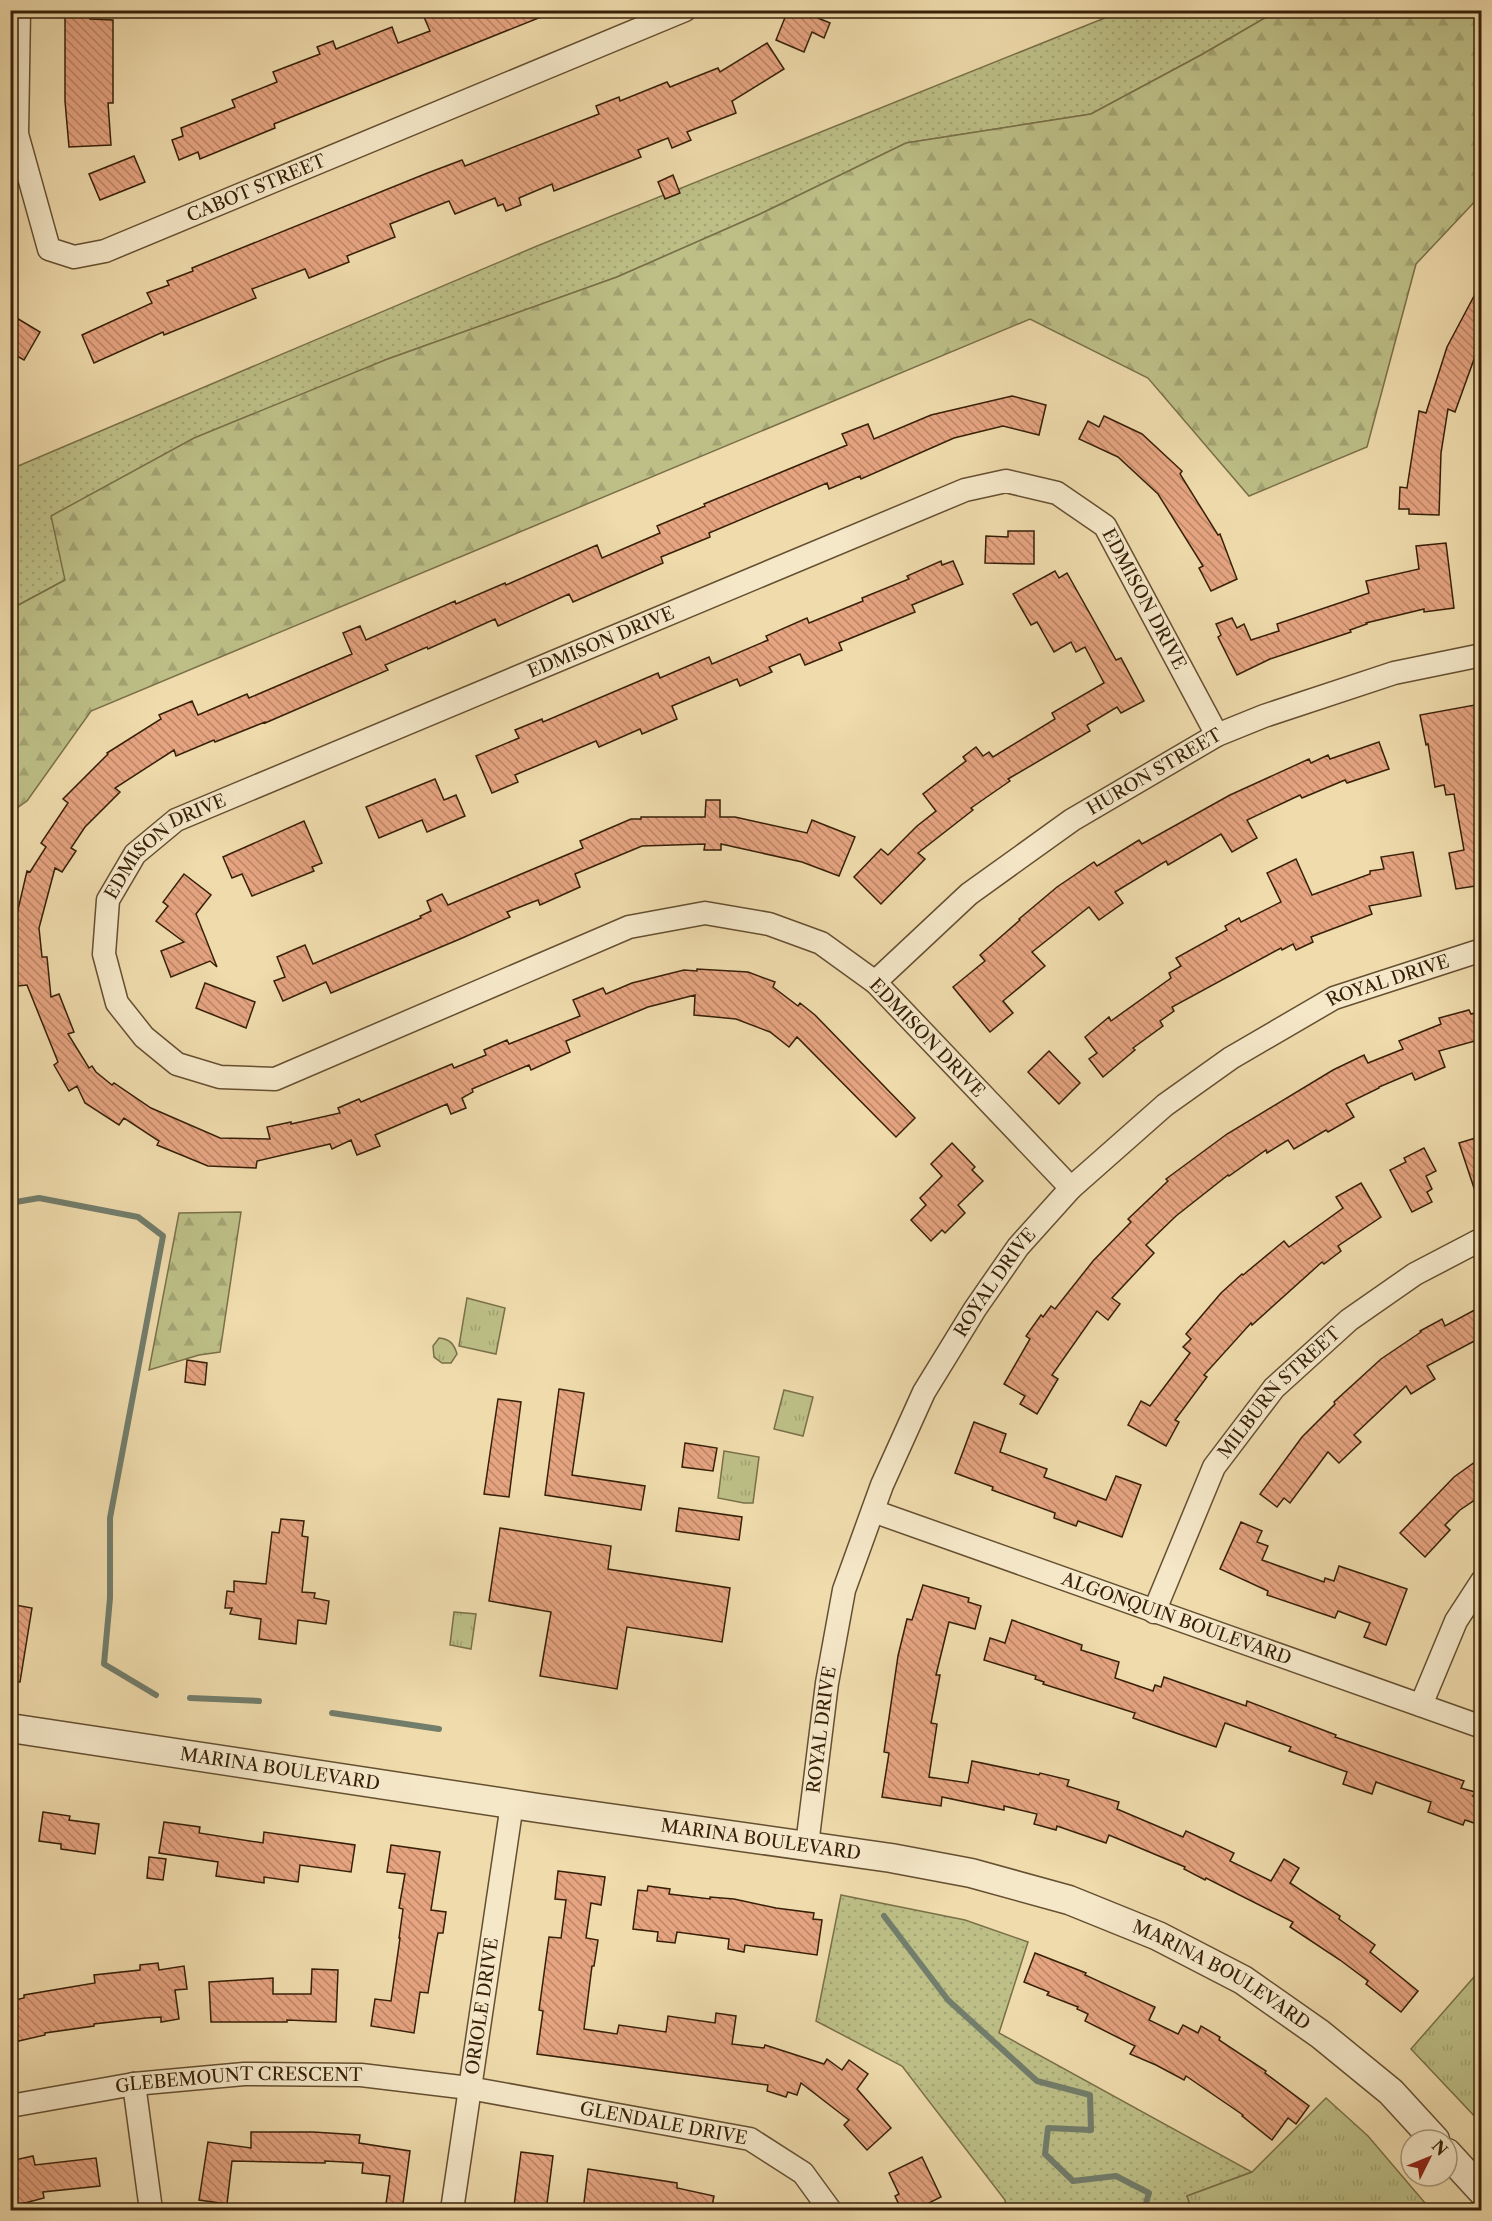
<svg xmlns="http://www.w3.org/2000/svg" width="1492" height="2221" font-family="'Libre Caslon Text',serif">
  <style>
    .grass { fill: url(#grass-dots); stroke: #7a7048; stroke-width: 1.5 }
    .forest { fill: url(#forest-firs); stroke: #7a7048; stroke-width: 1.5 }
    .park { fill: url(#park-tufts); stroke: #7a7048; stroke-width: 1.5 }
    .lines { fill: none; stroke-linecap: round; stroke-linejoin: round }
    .stream { stroke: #727d6b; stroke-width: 6 }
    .building { fill: url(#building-back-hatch); stroke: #372008; stroke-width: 1.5 }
    .minor-casing { stroke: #654f31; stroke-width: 25 }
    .tertiary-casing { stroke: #654f31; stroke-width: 31 }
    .minor { stroke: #f5e8c9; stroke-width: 22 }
    .tertiary { stroke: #f5e8c9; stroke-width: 28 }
    .labels { text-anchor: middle; stroke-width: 4.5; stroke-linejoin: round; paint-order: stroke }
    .street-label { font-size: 18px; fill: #372008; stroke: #f5e8c9 }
  </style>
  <defs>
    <pattern id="grass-dots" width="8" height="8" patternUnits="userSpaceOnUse" patternTransform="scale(1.5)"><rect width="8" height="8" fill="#bdbf87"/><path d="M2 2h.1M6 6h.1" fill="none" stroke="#a3a473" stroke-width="1.8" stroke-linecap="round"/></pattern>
    <pattern id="forest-firs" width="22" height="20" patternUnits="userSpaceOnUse" patternTransform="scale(1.5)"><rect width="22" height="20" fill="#bdbf87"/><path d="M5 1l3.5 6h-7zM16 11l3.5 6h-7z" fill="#a3a473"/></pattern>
    <pattern id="park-tufts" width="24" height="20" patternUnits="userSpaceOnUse" patternTransform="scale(1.5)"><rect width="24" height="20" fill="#bdbf87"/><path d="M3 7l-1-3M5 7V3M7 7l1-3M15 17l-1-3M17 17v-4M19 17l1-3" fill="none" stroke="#a3a473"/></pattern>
    <pattern id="building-back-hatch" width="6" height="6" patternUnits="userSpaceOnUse" patternTransform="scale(1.5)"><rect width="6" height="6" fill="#e6a481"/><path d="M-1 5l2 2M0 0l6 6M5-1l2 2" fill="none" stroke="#bb8568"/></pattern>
  </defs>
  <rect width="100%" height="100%" fill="#efdbac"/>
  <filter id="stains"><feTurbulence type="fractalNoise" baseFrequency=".00333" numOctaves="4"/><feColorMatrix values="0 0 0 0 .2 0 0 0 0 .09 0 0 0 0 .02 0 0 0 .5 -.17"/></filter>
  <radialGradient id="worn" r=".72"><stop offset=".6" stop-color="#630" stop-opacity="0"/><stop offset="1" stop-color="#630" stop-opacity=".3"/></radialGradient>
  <g class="grass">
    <polygon points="1122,11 1277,11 1201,55 1091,114 906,143 758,215 617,277 385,360 65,580 11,609 11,469 537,246"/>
    <polygon points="841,1895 965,1920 1028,1942 999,2033 1252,2172 1187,2196 1192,2210 1006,2210 1005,2200 902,2066 816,2021"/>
  </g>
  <g class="forest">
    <polygon points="1277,11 1481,11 1481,195 1416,264 1367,447 1249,496 1148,378 1030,319 91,711 27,801 11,812 11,609 65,580 51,516 194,438 385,360 617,277 758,215 906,143 1091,114 1201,55"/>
    <polygon points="241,1212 220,1352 199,1355 149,1370 179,1213"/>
  </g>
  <g class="park">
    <polygon points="467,1298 505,1308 496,1354 459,1346"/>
    <path d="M439 1338C450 1339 454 1344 457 1354L451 1363H442L434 1357 433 1346Z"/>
    <polygon points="784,1390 813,1397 803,1436 774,1429"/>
    <polygon points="724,1451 759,1457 753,1503 744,1503 718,1498"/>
    <polygon points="454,1612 476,1614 471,1649 450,1645"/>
    <polygon points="1481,1969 1481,2123 1411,2049"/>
    <polygon points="1326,2098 1368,2136 1431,2210 1192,2210 1187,2196 1252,2172"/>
  </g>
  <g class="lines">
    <g class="stream">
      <polyline points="10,1203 39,1198 138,1217 163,1236 110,1518 110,1598 104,1664 156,1695"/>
      <polyline points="190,1698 259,1701"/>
      <polyline points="332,1713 439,1729"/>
      <polyline points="884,1916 948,2000 1037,2081 1090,2095 1091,2130 1048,2128 1045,2154 1073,2181 1116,2176 1149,2193 1144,2210"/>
    </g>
  </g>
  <g class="building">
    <polygon points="65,10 90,10 90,19 113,20 113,103 108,103 111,145 69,147 65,101"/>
    <polygon points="421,10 488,10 489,17 505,10 556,11 274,124 275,128 200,159 198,152 179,160 172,140 183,136 181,128 235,107 232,100 277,82 273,72 320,54 317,47 333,41 336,49 392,27 398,43 430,31"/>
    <polygon points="788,10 821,10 818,18 830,23 824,38 812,32 804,52 776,40"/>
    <polygon points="767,43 784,69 732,101 736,113 687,132 691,140 672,148 668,138 638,150 641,157 554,191 552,184 519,198 521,205 506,211 503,204 498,206 495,198 455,214 449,201 390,224 395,237 347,256 349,262 309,278 305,269 252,289 256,298 164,335 163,332 94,363 82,335 152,303 147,293 169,285 167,281 193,271 192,268 425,174 462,160 465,166 599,114 596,106 619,97 620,101 667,82 670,87 718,68 720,72"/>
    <polygon points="134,156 145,182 100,200 89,174"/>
    <polygon points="673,175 680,193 665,199 658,182"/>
    <polygon points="1482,281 1482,337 1455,412 1448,409 1441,453 1439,515 1409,514 1409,509 1399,509 1400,487 1407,488 1419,411 1426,413 1447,347"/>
    <polygon points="10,314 40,332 24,360 10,352"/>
    <polygon points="1012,396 1046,405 1039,435 1003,426 954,438 861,479 860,476 829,489 827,483 709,533 710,537 661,557 663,563 573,602 569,594 498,626 495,619 428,649 427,647 385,665 388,670 265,723 265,722 215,742 214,740 176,756 174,750 115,788 120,792 85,827 71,848 76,851 62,872 55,868 39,928 42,957 47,957 51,997 59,994 74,1032 68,1034 89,1068 92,1066 96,1072 112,1085 114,1083 151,1108 220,1138 270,1139 267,1127 291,1122 291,1124 340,1113 338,1108 359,1099 361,1102 452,1064 454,1068 486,1055 484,1050 507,1040 509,1044 580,1016 573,1000 603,988 606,994 632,983 684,970 697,971 697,969 748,972 775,982 773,987 798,1006 800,1003 815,1015 915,1118 896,1137 797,1037 789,1047 770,1032 736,1019 694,1015 695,995 648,1007 566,1041 570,1052 531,1070 529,1065 472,1089 473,1092 462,1098 466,1108 451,1114 447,1104 375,1135 380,1146 357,1155 351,1140 332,1149 330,1144 257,1161 256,1168 208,1166 157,1145 159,1141 124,1118 119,1125 85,1103 77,1086 69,1091 54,1065 58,1062 27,985 18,986 15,958 10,959 10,942 14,942 13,931 27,871 30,872 46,847 41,843 68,803 63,799 108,754 107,753 161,719 159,715 192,701 198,715 247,694 249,698 352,654 343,633 360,626 366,640 455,601 456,604 505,583 506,585 597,545 602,558 660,533 657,526 705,506 704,504 847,445 842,434 868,424 874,439 931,415"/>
    <polygon points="1104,416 1142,434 1182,471 1180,474 1218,535 1220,534 1237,579 1211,591 1199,568 1203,566 1158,494 1118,457 1079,439 1088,421 1099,427"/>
    <polygon points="1008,531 1034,531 1034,564 985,563 986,536 1008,537"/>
    <polygon points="1446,543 1454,608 1424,612 1424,609 1366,623 1367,624 1350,630 1351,632 1270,659 1237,675 1218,637 1221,635 1216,624 1232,618 1237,628 1244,624 1251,640 1279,631 1277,624 1369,593 1366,581 1419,569 1416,546"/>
    <polygon points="941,561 942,565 953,561 963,584 912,605 915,612 839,643 842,650 805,665 800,654 769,667 772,672 740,686 737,679 672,706 677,719 642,734 640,729 599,747 596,741 515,775 518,782 492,793 476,756 519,738 515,730 542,719 543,722 658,673 660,678 709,657 712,664 768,640 766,636 807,618 809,623 863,601 862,598 909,579 907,576"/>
    <polygon points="1055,571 1059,578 1067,573 1116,660 1121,658 1144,701 1121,713 1117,707 1087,725 1090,731 1008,779 1010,781 971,808 973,810 918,853 925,859 881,904 854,877 881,849 888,855 917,826 936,811 923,794 966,761 963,757 976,747 983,756 989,752 993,757 1055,719 1052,713 1104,683 1085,647 1076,652 1071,642 1054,652 1037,622 1031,625 1013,594"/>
    <polygon points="1480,704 1482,714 1482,885 1456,889 1449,853 1464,850 1454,794 1446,795 1444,785 1435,787 1428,744 1426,745 1420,715"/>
    <polygon points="1379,742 1389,769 1347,783 1345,780 1302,798 1300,795 1247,820 1257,838 1232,852 1221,834 1168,865 1166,861 1115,892 1123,903 1099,920 1089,907 1032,952 1045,966 1003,1001 1013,1013 990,1032 953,987 985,961 980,955 1020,920 1019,919 1057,887 1094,862 1097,866 1139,840 1142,844 1230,795 1309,759 1311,763 1328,755 1330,759"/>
    <polygon points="435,779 444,800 456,795 465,816 427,832 422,820 379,838 366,807"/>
    <polygon points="706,800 720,800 720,817 735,817 807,833 812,820 855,837 839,876 802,862 721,844 721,850 704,850 705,844 642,846 575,874 580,887 540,905 538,900 507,912 510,917 460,939 331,993 326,982 283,1001 274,981 285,977 277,957 305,945 313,964 421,918 420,916 431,911 427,901 442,894 448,905 583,848 580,841 631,819 641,819 641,817 705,817"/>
    <polygon points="304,821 322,863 312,867 314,871 252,896 242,874 232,878 223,857"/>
    <polygon points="1413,852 1421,896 1369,906 1372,914 1311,937 1313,942 1296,950 1293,944 1282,950 1281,948 1172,1007 1174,1011 1160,1021 1163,1026 1133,1048 1135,1050 1103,1077 1089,1059 1097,1053 1085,1037 1109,1017 1111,1021 1171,978 1169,973 1181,966 1176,958 1227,930 1225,926 1239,918 1241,922 1281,902 1267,873 1296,859 1312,895 1370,874 1370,871 1384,869 1381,857"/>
    <polygon points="184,874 211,895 196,914 217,967 210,961 171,977 161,951 184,942 156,921 168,906 163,902"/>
    <polygon points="205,983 255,1002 246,1028 196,1008"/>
    <polygon points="1469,1010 1471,1014 1482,1011 1482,1039 1439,1051 1445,1067 1415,1080 1412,1073 1379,1087 1379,1088 1346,1104 1354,1117 1328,1132 1326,1130 1294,1149 1288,1140 1267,1153 1266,1150 1229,1176 1228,1175 1176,1216 1146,1245 1154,1253 1112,1298 1120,1304 1108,1320 1097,1311 1052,1375 1058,1379 1037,1414 1020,1404 1025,1396 1004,1384 1030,1339 1026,1336 1041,1315 1043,1317 1051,1306 1055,1309 1093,1261 1131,1222 1128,1219 1168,1181 1166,1179 1227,1134 1333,1070 1364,1055 1368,1063 1403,1049 1399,1041 1441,1024 1439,1018"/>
    <polygon points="1049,1051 1080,1083 1059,1104 1028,1072"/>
    <polygon points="1482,1136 1482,1200 1478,1200 1459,1143"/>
    <polygon points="952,1143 975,1167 972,1170 983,1181 958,1205 965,1213 945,1233 942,1230 931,1241 911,1220 926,1205 920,1198 942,1176 931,1164"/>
    <polygon points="1424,1148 1436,1171 1426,1176 1432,1189 1427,1192 1432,1202 1412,1212 1390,1170 1406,1162 1404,1158"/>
    <polygon points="1361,1183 1381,1217 1338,1246 1341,1251 1324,1264 1322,1262 1252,1325 1251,1323 1204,1375 1207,1377 1175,1420 1179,1422 1166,1446 1128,1425 1141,1401 1150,1406 1190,1353 1183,1347 1191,1339 1186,1334 1221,1293 1242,1274 1243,1275 1284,1241 1289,1247 1343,1208 1336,1197"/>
    <polygon points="1482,1306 1482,1337 1427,1366 1435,1379 1411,1394 1406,1386 1354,1435 1361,1442 1339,1463 1328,1452 1290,1503 1284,1498 1277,1507 1260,1494 1302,1437 1335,1404 1334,1402 1381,1359 1421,1332 1420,1331 1442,1319 1445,1326"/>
    <polygon points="187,1360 207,1363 205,1385 185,1382"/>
    <polygon points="559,1389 584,1393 572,1475 645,1486 641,1510 545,1495"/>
    <polygon points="498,1399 521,1402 509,1497 484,1494"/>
    <polygon points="974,1422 1006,1434 1000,1452 1047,1469 1044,1477 1066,1485 1106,1500 1116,1476 1141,1485 1122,1537 1078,1521 1076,1526 1054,1518 1055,1513 992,1490 993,1487 955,1473"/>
    <polygon points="685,1443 717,1448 713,1471 682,1467"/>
    <polygon points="1482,1457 1482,1495 1460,1510 1445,1525 1450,1530 1425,1557 1400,1533 1454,1477"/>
    <polygon points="679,1508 742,1517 739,1540 676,1531"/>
    <polygon points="281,1519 304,1521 302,1536 308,1537 302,1592 315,1593 314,1598 329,1601 326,1624 298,1620 296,1644 259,1639 261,1619 230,1614 232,1608 225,1608 227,1591 234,1592 234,1581 266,1584 272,1532 279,1533"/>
    <polygon points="1241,1522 1262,1531 1257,1542 1268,1546 1262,1560 1324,1582 1325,1578 1334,1581 1339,1566 1407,1589 1386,1645 1364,1637 1370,1623 1338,1611 1335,1618 1267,1595 1268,1591 1220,1569"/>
    <polygon points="500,1528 611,1546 608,1569 730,1588 722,1642 627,1627 617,1689 540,1676 551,1612 489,1601"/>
    <polygon points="923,1585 969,1598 968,1602 981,1606 975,1629 949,1622 936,1675 940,1675 931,1723 937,1724 929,1777 968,1783 972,1761 1039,1775 1040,1773 1069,1780 1067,1786 1119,1802 1117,1809 1183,1837 1186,1831 1221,1847 1234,1853 1230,1861 1271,1881 1284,1859 1299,1868 1290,1883 1340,1916 1339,1919 1375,1945 1370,1952 1418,1991 1401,2012 1366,1984 1368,1981 1340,1960 1290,1927 1293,1922 1206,1878 1205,1880 1184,1869 1185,1867 1109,1835 1106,1843 1057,1826 1056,1830 1034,1824 1037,1814 1004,1806 1004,1810 942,1797 941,1806 882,1797 889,1753 884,1752 898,1656 907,1619 912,1620"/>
    <polygon points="10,1604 32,1608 20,1682 10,1681"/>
    <polygon points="1012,1620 1082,1645 1081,1650 1119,1662 1115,1678 1153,1691 1155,1685 1161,1687 1164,1677 1246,1706 1247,1701 1336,1735 1335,1737 1464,1781 1461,1788 1475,1792 1473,1796 1482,1799 1482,1812 1477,1824 1465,1820 1463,1825 1428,1812 1431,1802 1376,1782 1372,1794 1343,1784 1347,1772 1289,1751 1291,1747 1225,1723 1216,1747 1133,1718 1135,1713 1043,1684 1044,1682 1035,1679 1036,1676 984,1660 990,1638 1005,1643"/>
    <polygon points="43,1812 70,1816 69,1820 99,1824 95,1854 61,1849 61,1844 39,1841"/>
    <polygon points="164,1822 200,1827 199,1833 263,1843 264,1832 355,1845 351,1872 300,1865 298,1882 264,1877 264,1883 216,1876 218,1862 159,1853"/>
    <polygon points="391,1845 440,1852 431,1910 446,1912 443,1933 438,1933 436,1943 428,1993 420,1992 414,2033 371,2026 375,1999 391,2001 400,1938 399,1938 403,1909 399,1908 405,1874 387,1872"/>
    <polygon points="149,1857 166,1859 163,1880 147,1878"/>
    <polygon points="558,1871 605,1877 601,1905 591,1903 586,1938 598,1940 594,1966 592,1966 584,2029 617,2034 619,2025 666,2032 668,2016 715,2023 716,2013 736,2016 732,2044 764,2048 765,2045 824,2064 827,2059 842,2070 849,2060 868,2074 857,2089 891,2128 867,2150 844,2125 849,2120 801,2083 797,2095 788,2092 786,2097 767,2091 768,2085 537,2054 543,2011 539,2010 549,1937 561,1938 566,1900 555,1899"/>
    <polygon points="648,1886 670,1889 669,1894 710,1899 710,1897 734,1899 776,1908 814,1913 813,1919 822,1920 817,1955 745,1945 744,1952 728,1949 729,1939 677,1932 675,1943 657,1941 658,1932 633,1929 638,1890 647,1891"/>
    <polygon points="1035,1953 1086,1973 1085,1975 1155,2007 1149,2020 1178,2034 1183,2025 1198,2033 1201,2026 1220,2037 1219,2040 1266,2071 1265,2073 1309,2106 1296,2124 1288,2118 1272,2140 1242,2116 1243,2115 1186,2076 1184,2080 1156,2065 1130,2054 1135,2046 1085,2021 1088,2014 1077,2009 1078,2007 1047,1995 1049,1992 1024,1982"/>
    <polygon points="158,1963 159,1970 184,1966 187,1989 175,1990 179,2019 161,2022 161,2017 146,2018 94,2024 94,2026 45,2033 45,2035 10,2043 10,2001 24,1998 24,1995 95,1983 94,1975 140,1970 140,1965"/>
    <polygon points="312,1969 338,1970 336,2022 287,2020 287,2022 211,2022 209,1982 273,1978 273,1994 311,1994"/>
    <polygon points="251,2132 313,2132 360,2135 359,2143 410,2151 402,2211 385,2211 390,2176 362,2173 363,2163 325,2161 325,2163 232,2161 227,2204 199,2200 208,2142 251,2148"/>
    <polygon points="521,2152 553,2156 546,2211 517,2211 517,2207 514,2206"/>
    <polygon points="33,2156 35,2165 96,2158 100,2186 43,2192 44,2198 17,2205 10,2179 10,2161"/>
    <polygon points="922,2157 941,2197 913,2211 902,2211 895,2196 899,2194 889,2173"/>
    <polygon points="588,2169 677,2183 677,2188 714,2196 711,2211 658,2211 624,2206 623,2211 583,2211"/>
  </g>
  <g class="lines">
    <defs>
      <g id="minor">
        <path id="s1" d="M19 10 17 134 49 249 74 257 105 251 685 10"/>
        <path id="s2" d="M875 982 969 894 1072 820 1217 735 1264 716 1394 673 1482 655"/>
        <path id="s3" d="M1071 1188 875 982 821 943 769 924 705 913 629 927 275 1079 220 1077 177 1064 144 1037 117 1003 104 954 108 900 135 854 176 820 965 490 1006 481 1057 493 1105 526 1217 735"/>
        <path id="s4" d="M873 1511 1482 1727"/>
        <path id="s5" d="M1154 1612 1214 1467 1274 1388 1349 1320 1415 1274 1482 1239"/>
        <polyline points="1421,1705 1456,1621 1482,1581"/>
        <path id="s6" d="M807 1845 827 1683 844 1590 882 1485 924 1392 975 1309 1018 1247 1071 1188 1165 1105 1231 1058 1334 998 1482 950"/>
        <polyline points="134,2084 151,2210"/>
        <path id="s7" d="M10 2106 134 2084 244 2074 361 2075 469 2088 750 2139 803 2173 830 2210"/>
        <path id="s8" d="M452 2210 512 1804"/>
      </g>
      <g id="tertiary">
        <path id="s9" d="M10 1728 538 1808 891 1858 971 1873 1069 1900 1158 1936 1243 1980 1320 2034 1391 2092 1435 2140"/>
        <polyline points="1447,2153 1482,2191"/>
      </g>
    </defs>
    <use href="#minor" class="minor-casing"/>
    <use href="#tertiary" class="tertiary-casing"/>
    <use href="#minor" class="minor"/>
    <use href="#tertiary" class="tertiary"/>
  </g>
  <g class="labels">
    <g class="street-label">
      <text dy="6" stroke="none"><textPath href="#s1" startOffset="465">CABOT STREET</textPath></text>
      <text dy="6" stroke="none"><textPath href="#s3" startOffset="2422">EDMISON DRIVE</textPath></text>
      <text dy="6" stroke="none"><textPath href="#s3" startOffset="1792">EDMISON DRIVE</textPath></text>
      <text dy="6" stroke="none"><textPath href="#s2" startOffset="351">HURON STREET</textPath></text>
      <text dy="6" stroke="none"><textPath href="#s3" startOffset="1306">EDMISON DRIVE</textPath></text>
      <text dy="6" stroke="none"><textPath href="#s6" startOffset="1106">ROYAL DRIVE</textPath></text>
      <text transform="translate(927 1038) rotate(46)" y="6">EDMISON DRIVE</text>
      <text dy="6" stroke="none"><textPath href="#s6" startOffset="602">ROYAL DRIVE</textPath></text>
      <text dy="6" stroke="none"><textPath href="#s5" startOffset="256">MILBURN STREET</textPath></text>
      <text dy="6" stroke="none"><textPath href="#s4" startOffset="322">ALGONQUIN BOULEVARD</textPath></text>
      <text dy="6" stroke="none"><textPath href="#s6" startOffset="116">ROYAL DRIVE</textPath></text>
      <text dy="6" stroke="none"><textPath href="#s9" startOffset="273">MARINA BOULEVARD</textPath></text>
      <text dy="6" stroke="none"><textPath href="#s9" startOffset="759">MARINA BOULEVARD</textPath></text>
      <text dy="6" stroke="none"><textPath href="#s9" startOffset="1244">MARINA BOULEVARD</textPath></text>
      <text dy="6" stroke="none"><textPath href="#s8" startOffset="206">ORIOLE DRIVE</textPath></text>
      <text dy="6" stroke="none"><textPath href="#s7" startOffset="231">GLEBEMOUNT CRESCENT</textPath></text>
      <text dy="6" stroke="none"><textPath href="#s7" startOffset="660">GLENDALE DRIVE</textPath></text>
    </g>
  </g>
  <rect width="1492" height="2221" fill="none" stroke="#efdbac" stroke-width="36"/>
  <rect x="12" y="12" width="1468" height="2197" fill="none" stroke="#372008" stroke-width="3"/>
  <rect x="18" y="18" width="1456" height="2185" fill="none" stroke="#372008" stroke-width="1.5"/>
  <g transform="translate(1429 2158) rotate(47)"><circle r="28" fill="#f5e8c9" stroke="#a9987c" stroke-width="1.5"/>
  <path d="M0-4.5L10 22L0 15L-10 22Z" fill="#8f2418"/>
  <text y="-9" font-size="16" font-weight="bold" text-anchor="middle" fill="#372008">N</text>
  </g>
  <rect width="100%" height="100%" filter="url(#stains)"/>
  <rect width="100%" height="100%" fill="url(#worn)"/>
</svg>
